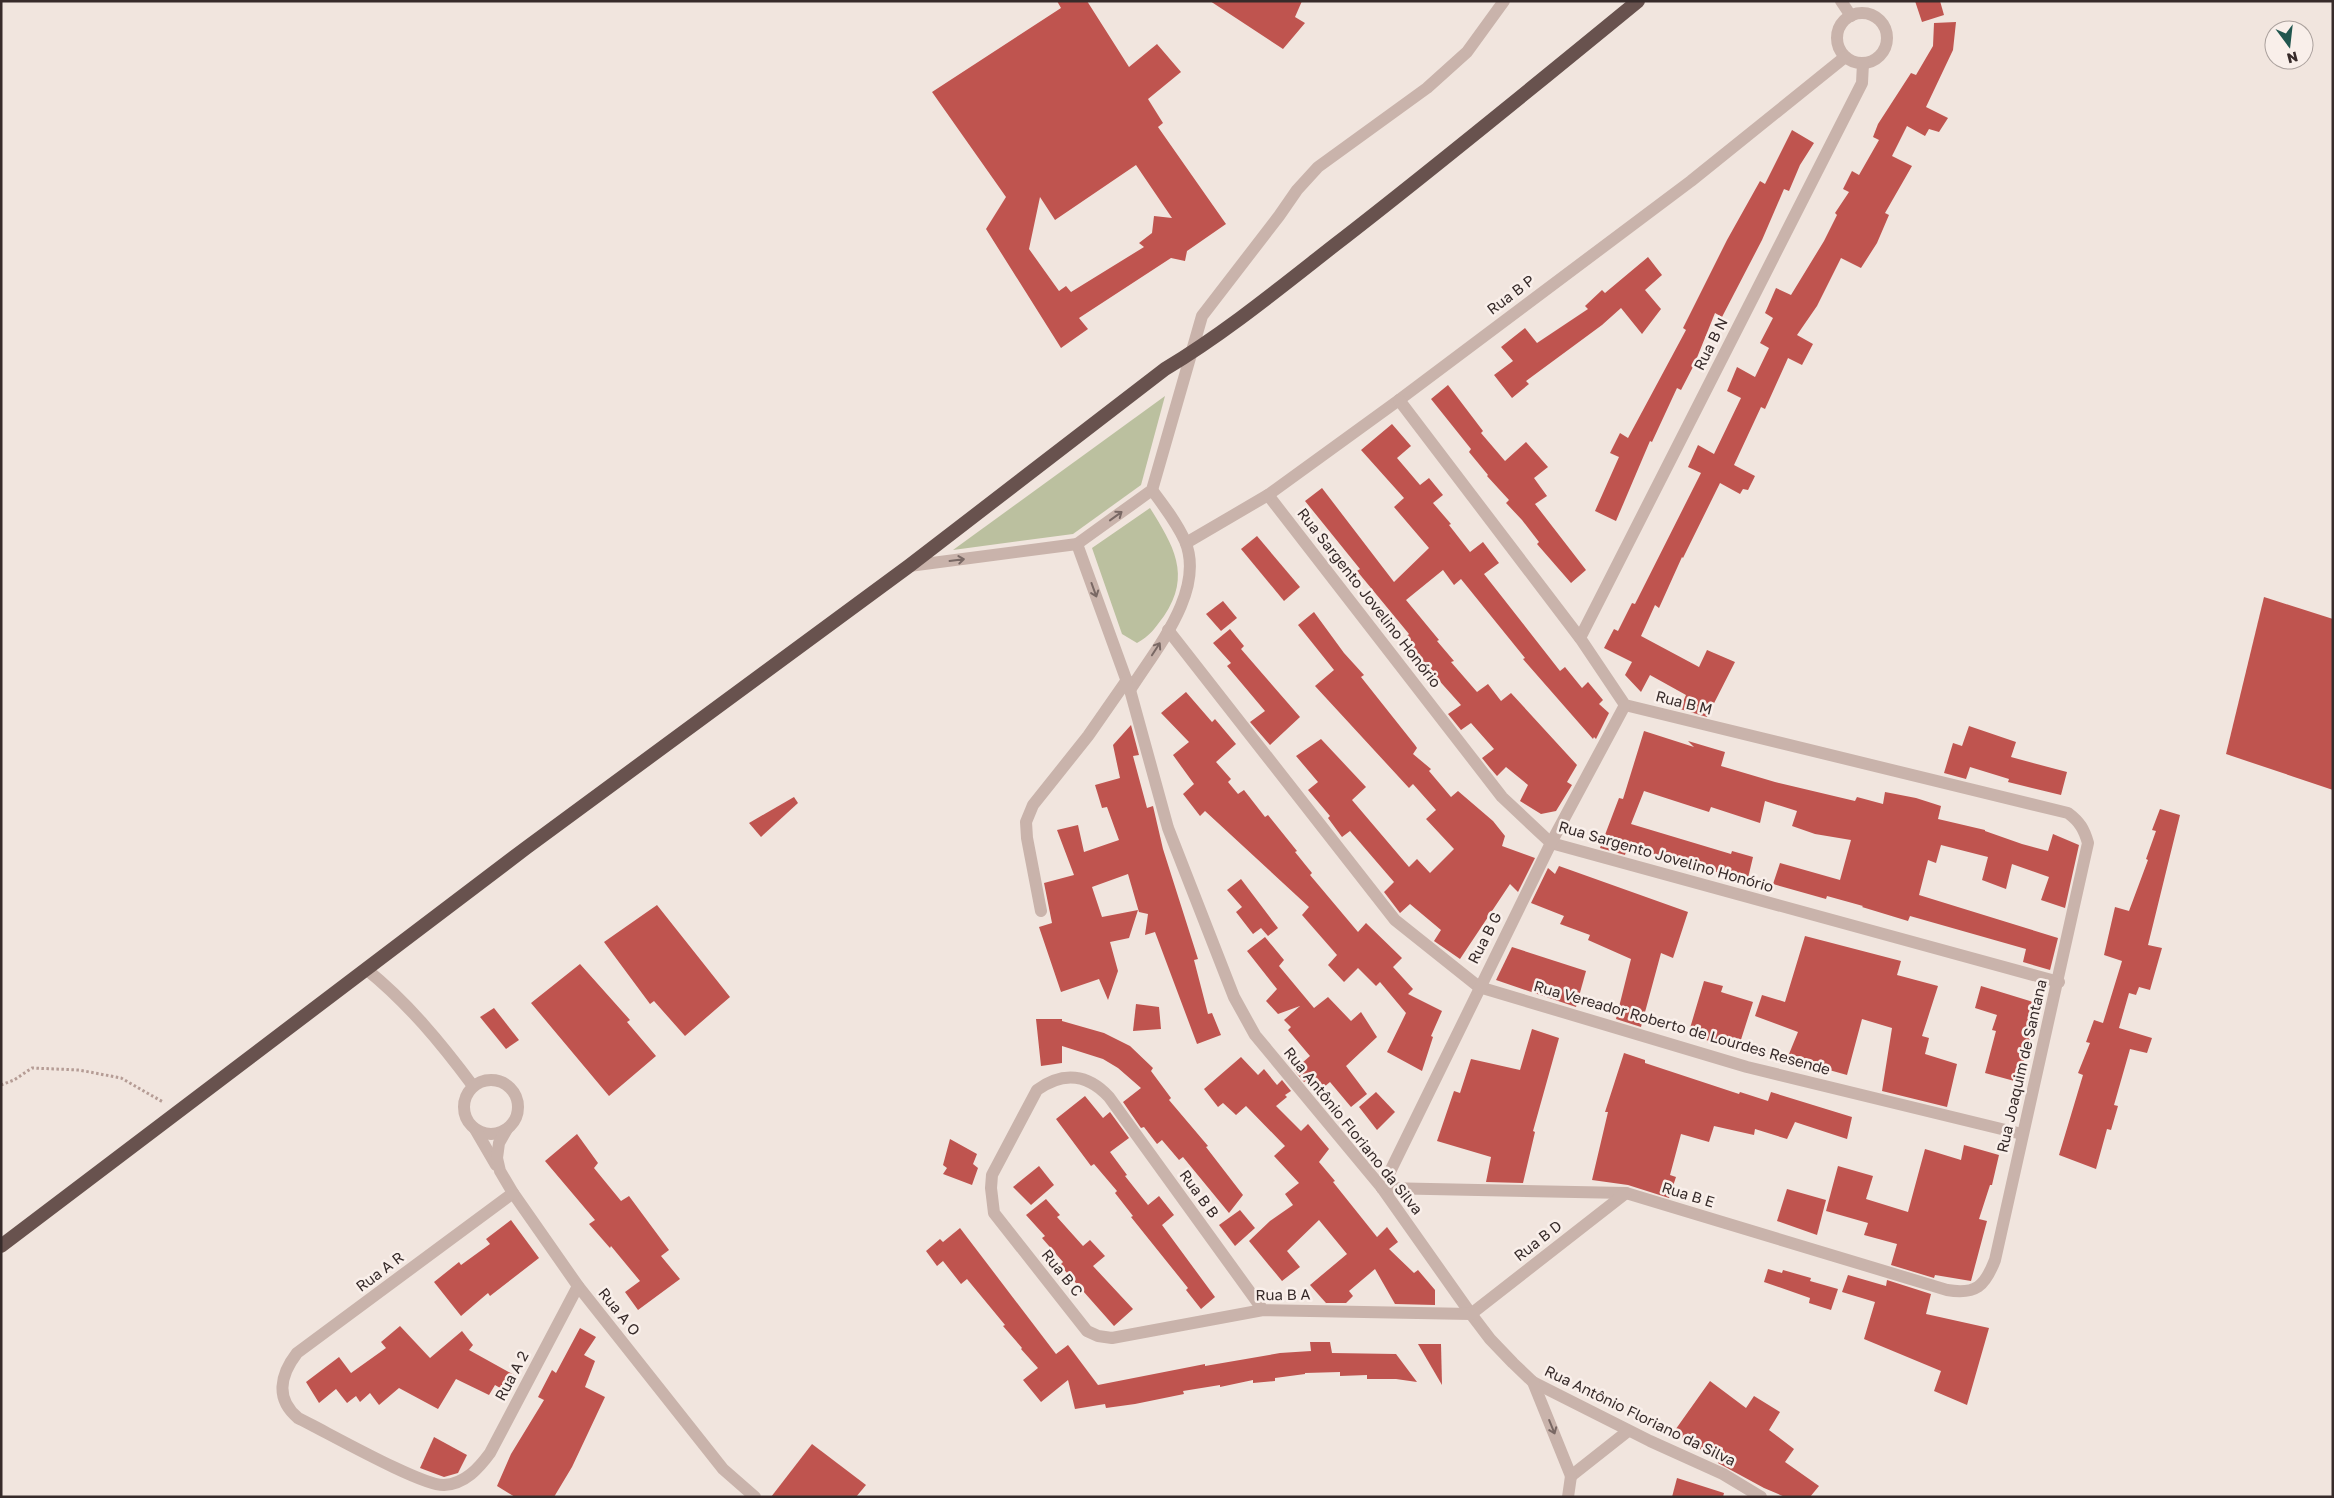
<svg xmlns="http://www.w3.org/2000/svg" width="2334" height="1498" font-family="'Golos Text',sans-serif">
  <style>
    .green { fill: #bbc09f }
    .building { fill: #bf544f; fill-rule: evenodd }
    .lines { fill: none; stroke-linecap: round; stroke-linejoin: round }
    .path { stroke: #b59c95; stroke-width: 3; stroke-dasharray: 2.5 2.5; stroke-linecap: butt }
    .minor { stroke: #c9b3ab; stroke-width: 12 }
    .trunk { stroke: #68524e; stroke-width: 14 }
    .oneway { stroke: #796864 }
    .labels { text-anchor: middle; stroke-width: 5; stroke-linejoin: round; paint-order: stroke }
    .street-label { font-size: 15px; fill: #372b2a; stroke: #f9efea }
  </style>
  <rect width="100%" height="100%" fill="#f1e5de"/>
  <g class="green">
    <polygon points="1165,396 1141,485 1073,534 953,550"/>
    <path d="M1150 508C1173 545 1192 575 1164 616 1155 628 1150 636 1137 643L1122 634 1092 548Z"/>
  </g>
  <g class="building">
    <path d="M1057 1H1087L1129 67 1157 44 1181 72 1148 99 1163 123 1158 127 1226 224 1187 251 1185 261 1171 258 1079 318 1088 329 1061 348 986 229 1006 197 932 92 1061 8ZM1136 165 1172 218 1154 216 1152 233 1139 243 1144 247 1071 292 1066 286 1059 291 1029 249 1040 197 1055 220Z"/>
    <polygon points="1210,1 1302,1 1295,17 1305,23 1283,49"/>
    <polygon points="1915,1 1940,1 1944,15 1922,22"/>
    <polygon points="1956,22 1953,50 1926,107 1948,118 1939,132 1929,129 1925,136 1907,126 1892,156 1912,166 1885,213 1889,215 1877,243 1861,268 1841,258 1817,306 1797,335 1813,344 1802,365 1788,358 1765,409 1761,407 1734,465 1755,476 1748,490 1743,489 1740,494 1720,483 1683,558 1682,557 1659,608 1655,605 1641,636 1699,667 1707,650 1735,662 1707,717 1680,709 1686,695 1650,675 1641,692 1625,675 1632,662 1604,648 1614,629 1618,631 1632,603 1635,604 1701,473 1688,467 1698,445 1714,454 1741,398 1727,391 1737,367 1755,377 1769,348 1760,343 1773,318 1765,313 1776,288 1791,295 1824,241 1837,215 1835,213 1849,192 1843,189 1852,171 1859,175 1879,140 1873,137 1878,124 1911,73 1916,75 1933,46 1934,23"/>
    <polygon points="1792,130 1814,143 1800,165 1789,191 1784,189 1762,240 1722,317 1715,313 1694,365 1681,390 1677,388 1652,442 1650,441 1616,521 1595,511 1619,457 1610,453 1620,433 1628,438 1686,330 1683,328 1727,240 1760,181 1765,184"/>
    <polygon points="1648,257 1662,275 1645,290 1661,309 1642,334 1621,308 1602,325 1526,381 1529,384 1512,398 1494,375 1513,361 1501,347 1525,328 1537,343 1588,309 1585,306 1602,290 1605,293"/>
    <polygon points="1448,385 1483,431 1481,433 1505,461 1526,442 1548,467 1534,478 1547,496 1535,504 1586,570 1571,583 1537,544 1539,542 1522,520 1506,503 1509,500 1487,476 1488,475 1469,452 1471,449 1431,399"/>
    <polygon points="1392,424 1411,446 1397,458 1420,485 1429,478 1443,495 1433,503 1451,524 1449,525 1470,552 1483,542 1499,563 1484,574 1560,671 1565,667 1582,688 1588,682 1603,700 1599,704 1609,713 1596,739 1594,737 1593,739 1523,659 1525,658 1461,579 1454,585 1443,570 1406,600 1439,640 1437,641 1454,661 1451,662 1477,692 1488,684 1501,701 1511,693 1577,765 1567,782 1572,785 1556,811 1541,814 1520,801 1528,785 1506,767 1497,776 1490,768 1482,758 1494,749 1471,723 1461,730 1448,714 1461,705 1410,648 1415,645 1407,636 1409,634 1357,571 1360,569 1305,501 1322,488 1394,582 1429,548 1394,507 1404,498 1361,450"/>
    <polygon points="1257,536 1300,587 1284,601 1241,549"/>
    <polygon points="2264,597 2333,619 2333,790 2226,754"/>
    <polygon points="1223,601 1237,618 1221,631 1206,614"/>
    <polygon points="1314,612 1344,653 1364,675 1361,677 1415,745 1417,748 1413,754 1431,769 1429,771 1451,797 1458,791 1493,821 1505,836 1502,846 1535,858 1518,892 1510,884 1460,959 1434,941 1441,930 1410,904 1400,913 1384,892 1394,882 1350,831 1342,837 1328,818 1330,816 1308,790 1318,782 1296,756 1321,739 1366,787 1352,800 1409,867 1417,859 1430,873 1454,849 1426,819 1436,810 1413,784 1409,788 1315,686 1334,670 1298,625"/>
    <polygon points="1230,629 1244,646 1241,649 1300,717 1270,745 1250,722 1265,711 1227,666 1231,663 1213,643"/>
    <polygon points="1186,692 1212,722 1215,719 1236,744 1216,762 1231,779 1228,782 1238,794 1244,790 1265,817 1268,815 1297,851 1295,852 1312,873 1310,875 1358,932 1366,923 1402,958 1393,967 1413,989 1408,994 1442,1011 1431,1036 1433,1037 1422,1071 1387,1052 1406,1013 1380,982 1376,986 1358,968 1344,982 1328,965 1337,955 1302,915 1309,907 1205,811 1200,816 1183,794 1194,784 1173,755 1189,742 1161,713"/>
    <polygon points="1131,725 1139,755 1133,756 1147,808 1153,806 1163,849 1198,959 1194,960 1208,1014 1212,1013 1221,1035 1197,1044 1155,932 1145,935 1148,914 1139,912 1128,874 1092,887 1102,917 1138,910 1129,938 1110,942 1118,971 1108,1000 1099,979 1061,992 1039,927 1052,923 1044,883 1074,875 1057,830 1078,825 1084,852 1119,840 1107,807 1102,808 1095,785 1120,778 1113,745"/>
    <polygon points="1969,726 2016,742 2011,757 2067,772 2061,795 2008,782 2009,779 1970,767 1966,779 1944,773 1953,743 1962,746"/>
    <polygon points="1644,731 1694,747 1688,741 1725,752 1721,766 1775,782 1855,801 1857,797 1883,804 1885,792 1916,798 1941,806 1938,819 1985,830 1985,831 2022,844 2048,851 2053,834 2079,845 2065,908 2041,900 2049,877 2012,864 2006,889 1982,880 1988,857 1941,845 1936,863 1928,860 1919,895 2058,938 2050,970 2023,962 2026,949 1910,916 1908,921 1862,907 1863,906 1827,896 1826,899 1773,884 1780,863 1840,880 1851,840 1815,834 1792,826 1797,811 1765,801 1760,823 1711,807 1709,812 1644,791 1631,824 1731,854 1732,851 1753,857 1748,878 1717,870 1717,872 1627,847 1625,855 1600,848 1619,798 1623,799"/>
    <polygon points="794,797 798,803 761,837 749,823"/>
    <polygon points="2160,809 2180,815 2148,945 2162,948 2150,990 2139,987 2136,995 2129,993 2119,1028 2152,1038 2147,1053 2130,1049 2114,1105 2118,1106 2111,1130 2107,1129 2096,1169 2059,1155 2083,1075 2078,1073 2090,1043 2086,1042 2094,1020 2103,1023 2122,961 2104,955 2115,907 2129,911 2148,860 2146,859 2156,831 2152,830"/>
    <polygon points="1559,866 1688,912 1673,958 1661,953 1641,1027 1616,1019 1631,959 1588,940 1590,935 1560,924 1564,916 1531,903 1548,868 1555,874"/>
    <polygon points="1241,879 1278,928 1268,936 1261,928 1253,934 1236,912 1242,907 1227,890"/>
    <polygon points="657,905 730,997 685,1036 654,1001 650,1004 604,942"/>
    <polygon points="1805,936 1901,961 1897,975 1938,986 1922,1036 1929,1038 1925,1054 1957,1064 1947,1107 1882,1091 1892,1028 1862,1019 1847,1075 1822,1068 1823,1064 1789,1054 1798,1032 1755,1016 1762,995 1785,1002"/>
    <polygon points="1265,937 1284,960 1279,966 1314,1008 1328,997 1351,1021 1361,1012 1377,1037 1346,1066 1367,1094 1351,1107 1330,1082 1324,1087 1314,1076 1304,1082 1294,1070 1310,1056 1288,1030 1291,1027 1284,1020 1300,1006 1278,1014 1266,1001 1277,989 1247,951"/>
    <polygon points="1512,947 1586,971 1576,1007 1496,980"/>
    <polygon points="580,964 630,1020 627,1022 656,1056 609,1096 531,1003"/>
    <polygon points="1704,981 1723,986 1721,992 1753,1002 1738,1049 1688,1035"/>
    <polygon points="1981,986 2040,1004 2018,1082 1985,1073 1996,1031 1992,1030 1997,1015 1975,1008"/>
    <polygon points="1136,1004 1159,1007 1161,1029 1133,1031"/>
    <polygon points="494,1008 519,1040 506,1049 480,1017"/>
    <polygon points="1036,1019 1062,1019 1062,1021 1104,1033 1130,1046 1153,1068 1151,1071 1171,1098 1169,1100 1208,1146 1206,1147 1243,1195 1229,1213 1183,1157 1179,1160 1162,1140 1157,1144 1144,1127 1141,1128 1123,1102 1141,1088 1118,1068 1103,1059 1062,1046 1062,1063 1041,1066"/>
    <polygon points="1532,1029 1559,1038 1533,1131 1535,1132 1523,1183 1486,1182 1491,1157 1437,1141 1454,1091 1460,1093 1471,1059 1520,1070"/>
    <polygon points="1624,1053 1645,1060 1645,1063 1739,1094 1740,1092 1768,1101 1771,1092 1852,1117 1847,1139 1795,1122 1787,1139 1755,1129 1754,1135 1714,1126 1709,1142 1681,1134 1670,1175 1676,1177 1669,1198 1628,1185 1592,1180 1608,1112 1605,1112"/>
    <polygon points="1241,1057 1258,1075 1264,1069 1277,1085 1282,1080 1291,1091 1285,1095 1287,1097 1276,1106 1301,1131 1308,1124 1329,1149 1319,1162 1335,1181 1333,1182 1377,1237 1387,1227 1398,1242 1389,1249 1414,1273 1418,1270 1435,1290 1435,1305 1395,1304 1375,1269 1349,1291 1353,1296 1346,1303 1326,1303 1310,1285 1347,1254 1319,1220 1287,1251 1300,1267 1282,1281 1249,1241 1270,1221 1293,1205 1285,1194 1299,1183 1274,1156 1285,1146 1246,1106 1236,1115 1223,1103 1218,1107 1204,1089"/>
    <polygon points="1376,1092 1395,1112 1377,1130 1359,1107"/>
    <polygon points="1085,1096 1103,1118 1110,1112 1129,1138 1110,1152 1127,1175 1125,1176 1148,1205 1159,1196 1174,1215 1162,1225 1215,1297 1201,1309 1186,1290 1188,1288 1131,1217 1133,1216 1115,1193 1117,1191 1094,1164 1091,1166 1056,1119"/>
    <polygon points="577,1134 598,1163 594,1168 621,1201 629,1196 669,1250 661,1256 680,1279 638,1310 625,1292 640,1281 611,1246 610,1248 589,1224 595,1220 545,1161"/>
    <polygon points="950,1139 977,1154 973,1164 978,1168 972,1185 943,1174 947,1168 943,1165"/>
    <polygon points="1964,1145 1999,1155 1992,1185 1990,1185 1979,1219 1987,1221 1971,1281 1935,1275 1934,1278 1891,1265 1897,1244 1864,1235 1868,1223 1826,1211 1838,1166 1873,1176 1866,1199 1908,1212 1925,1149 1961,1160"/>
    <polygon points="1039,1166 1054,1185 1031,1205 1013,1187"/>
    <polygon points="1787,1189 1826,1200 1817,1235 1777,1221"/>
    <polygon points="1046,1199 1060,1215 1057,1217 1083,1246 1090,1240 1105,1256 1093,1266 1133,1309 1114,1326 1060,1265 1063,1262 1042,1238 1045,1236 1026,1215"/>
    <polygon points="1240,1210 1255,1228 1235,1246 1219,1225"/>
    <polygon points="511,1220 539,1258 490,1296 488,1293 461,1316 434,1282 459,1262 461,1265 490,1244 486,1239"/>
    <polygon points="960,1228 1056,1354 1068,1345 1098,1385 1205,1364 1205,1366 1280,1353 1311,1351 1310,1342 1330,1342 1332,1353 1396,1354 1417,1382 1396,1379 1367,1379 1367,1375 1340,1376 1340,1372 1305,1373 1305,1374 1275,1378 1275,1381 1253,1383 1253,1380 1220,1387 1220,1385 1183,1391 1184,1394 1135,1404 1106,1408 1105,1404 1075,1409 1068,1380 1041,1402 1023,1380 1038,1368 1021,1349 1022,1348 1003,1326 1005,1325 967,1279 961,1284 943,1261 937,1266 926,1251 940,1239 943,1242"/>
    <polygon points="1768,1269 1782,1273 1783,1270 1811,1278 1810,1281 1838,1289 1831,1310 1809,1303 1810,1298 1764,1282"/>
    <polygon points="1848,1275 1886,1286 1887,1280 1931,1294 1926,1314 1989,1328 1967,1405 1934,1391 1941,1371 1864,1339 1875,1302 1842,1292"/>
    <polygon points="400,1326 430,1358 462,1331 473,1345 469,1350 516,1376 507,1392 495,1385 489,1395 456,1379 438,1409 399,1388 379,1405 370,1393 360,1402 356,1396 347,1403 336,1389 319,1403 306,1382 339,1357 351,1373 386,1348 381,1342"/>
    <polygon points="580,1328 596,1337 584,1355 595,1361 585,1387 605,1397 572,1467 554,1497 515,1497 497,1486 511,1454 544,1400 538,1397 552,1370 556,1373"/>
    <polygon points="1418,1344 1441,1344 1442,1385"/>
    <polygon points="1710,1381 1746,1408 1754,1396 1780,1412 1769,1430 1794,1449 1785,1462 1819,1486 1810,1497 1785,1497 1764,1488 1718,1463 1720,1461 1673,1433"/>
    <polygon points="434,1437 467,1455 458,1473 444,1477 420,1468"/>
    <polygon points="812,1444 866,1485 856,1497 771,1497"/>
    <polygon points="1677,1478 1724,1493 1723,1497 1672,1497"/>
  </g>
  <g class="lines">
    <polyline class="path" points="1,1085 14,1080 32,1068 79,1070 121,1078 163,1102"/>
    <g class="minor">
      <polyline points="1841,1 1851,16"/>
      <circle cx="1862" cy="38" r="25"/>
      <polyline points="1268,495 1502,797 1551,843 2059,982"/>
      <polyline points="1186,543 1268,495 1399,400 1691,181 1845,57"/>
      <polyline points="1077,544 1130,690 1168,828 1234,997 1255,1035 1382,1188 1471,1314 1490,1339 1513,1363 1533,1382 1650,1441 1723,1474 1761,1497"/>
      <polyline points="909,566 1077,544 1152,490 1202,316 1279,216 1297,190 1318,167 1427,88 1467,52 1504,1"/>
      <polyline points="1168,630 1395,920 1479,987 1747,1067 2022,1134"/>
      <polyline points="1580,638 1862,83 1863,63"/>
      <path d="M1130 690C1155 650 1206 591 1185 541 1177 523 1164 506 1152 490"/>
      <polyline points="1041,911 1027,838 1026,822 1033,805 1088,736 1127,680"/>
      <path d="M366 969C408 1003 441 1043 473 1086"/>
      <circle cx="491" cy="1107" r="27"/>
      <polyline points="475,1129 496,1165"/>
      <polyline points="507,1129 499,1143 497,1158 500,1171 513,1193 578,1286 723,1469 755,1497"/>
      <path d="M1382 1188 1626 1193 1947 1290C1976 1295 1985 1286 1995 1260L2088 843C2084 829 2080 822 2068 813L1625 705 1580 638 1399 400"/>
      <polyline points="1382,1188 1551,843 1625,705"/>
      <path d="M513 1193 297 1353C280 1375 275 1399 298 1418 325 1431 421 1486 444 1485 465 1484 479 1468 490 1453L578 1286"/>
      <path d="M1263 1310 1109 1097C1088 1074 1063 1071 1037 1090L992 1175 991 1188 994 1213 1087 1331 1098 1336 1112 1338 1263 1310 1471 1314 1626 1193"/>
      <polyline points="1533,1382 1571,1476"/>
      <polyline points="1571,1476 1628,1431"/>
      <polyline points="1568,1497 1571,1476"/>
    </g>
    <path class="trunk" d="M1 1246 526 848 909 566 1165 369C1225 333 1281 287 1336 244 1438 165 1538 83 1638 1"/>
  </g>
  <defs><path id="oneway-shaft" d="M-6 0H5M1.5-3L5.5 0L1.5 3" fill="none" stroke-width="1.6" stroke-linecap="round" stroke-linejoin="round" transform="scale(1.25)"/></defs>
  <g class="oneway">
    <use href="#oneway-shaft" transform="translate(1116 516) rotate(-36)"/>
    <use href="#oneway-shaft" transform="translate(957 560) rotate(-7)"/>
    <use href="#oneway-shaft" transform="translate(1094 590) rotate(70)"/>
    <use href="#oneway-shaft" transform="translate(1156 649) rotate(-57)"/>
    <use href="#oneway-shaft" transform="translate(1552 1427) rotate(68)"/>
  </g>
  <g class="labels">
    <g class="street-label">
      <text transform="translate(1511 295) rotate(-37)" y="5">Rua B P</text>
      <text transform="translate(1711 344) rotate(-63)" y="5">Rua B N</text>
      <text transform="translate(1369 598) rotate(52)" y="5">Rua Sargento Jovelino Honório</text>
      <text transform="translate(1684 703) rotate(14)" y="5">Rua B M</text>
      <text transform="translate(1666 857) rotate(16)" y="5">Rua Sargento Jovelino Honório</text>
      <text transform="translate(1485 938) rotate(-63)" y="5">Rua B G</text>
      <text transform="translate(1682 1028) rotate(16)" y="5">Rua Vereador Roberto de Lourdes Resende</text>
      <text transform="translate(2022 1066) rotate(-77)" y="5">Rua Joaquim de Santana</text>
      <text transform="translate(1353 1131) rotate(51)" y="5">Rua Antônio Floriano da Silva</text>
      <text transform="translate(1199 1194) rotate(54)" y="5">Rua B B</text>
      <text transform="translate(1688 1195) rotate(17)" y="5">Rua B E</text>
      <text transform="translate(1538 1241) rotate(-38)" y="5">Rua B D</text>
      <text transform="translate(380 1272) rotate(-37)" y="5">Rua A R</text>
      <text transform="translate(1062 1273) rotate(51)" y="5">Rua B C</text>
      <text transform="translate(1283 1295) rotate(-1)" y="5">Rua B A</text>
      <text transform="translate(619 1312) rotate(51)" y="5">Rua A O</text>
      <text transform="translate(512 1376) rotate(-62)" y="5">Rua A 2</text>
      <text transform="translate(1640 1416) rotate(26)" y="5">Rua Antônio Floriano da Silva</text>
    </g>
  </g>
  <rect width="2334" height="1498" fill="none" stroke="#372b2a" stroke-width="5"/>
  <g transform="translate(2289 45) rotate(165)"><circle r="24" fill="#f9efea" stroke="#aba19d"/>
  <path d="M0-4L9 19L0 12L-9 19Z" fill="#21564f"/>
  <text y="-8" font-size="14" font-weight="bold" text-anchor="middle" fill="#372b2a">N</text>
  </g>
</svg>
